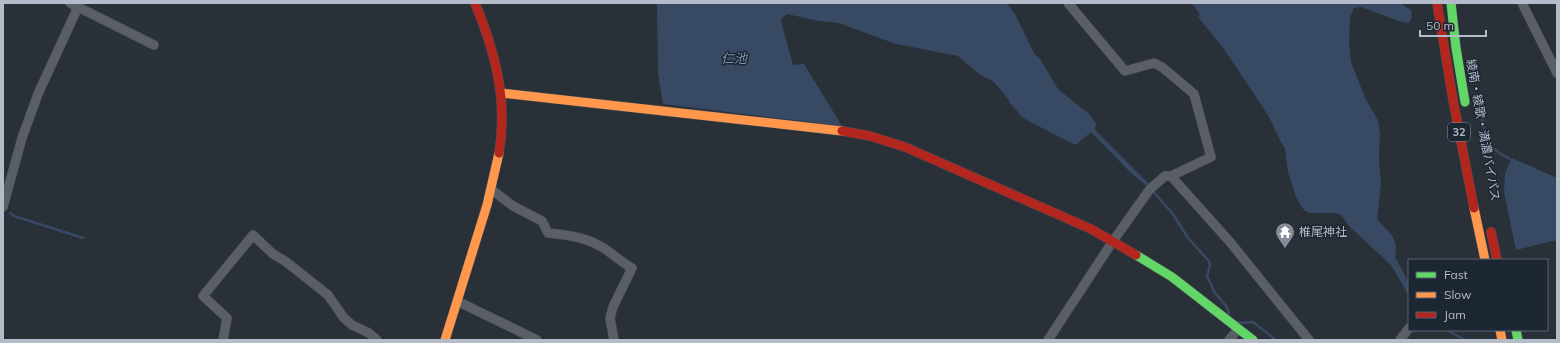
<svg xmlns="http://www.w3.org/2000/svg" width="1560" height="343" font-family="Mulish,'Noto Sans JP',sans-serif">
  <style>
    .water { fill: #384963 }
    .lines { fill: none; stroke-linecap: round; stroke-linejoin: round }
    .stream { stroke: #384963; stroke-width: 2.5 }
    .street-casing { stroke: #484c53; stroke-width: 10 }
    .fast-casing { stroke: #484c53; stroke-width: 10 }
    .slow-casing { stroke: #484c53; stroke-width: 10 }
    .jam-casing { stroke: #484c53; stroke-width: 10 }
    .street { stroke: #5a5e66; stroke-width: 9 }
    .fast { stroke: #63d668; stroke-width: 9 }
    .slow { stroke: #ff974d; stroke-width: 9 }
    .jam { stroke: #b3261e; stroke-width: 9 }
    .labels { text-anchor: middle; stroke-width: 3; stroke-linejoin: round; paint-order: stroke }
    .shield { fill: #1d2633; stroke: #878f9c; stroke-width: 1 }
    .shield-label { font-size: 11px; font-weight: bold; fill: #b4bcc9 }
    .street-label { font-size: 12px; fill: #b4bcc9; stroke: #1d2633 }
    .poi-label { font-size: 12px; fill: #b4bcc9; stroke: #1d2633; text-anchor: start }
    .water-label { font-size: 13px; font-style: italic; fill: #7c92b1; stroke: #1d2633 }
  </style>
  <rect width="100%" height="100%" fill="#2a3038"/>
  <g class="water">
    <polygon points="657,3 1007,3 1016,16 1034,53 1040,59 1058,89 1089,114 1096,123 1095,130 1149,184 1147,186 1131,173 1091,132 1077,144 1073,144 1023,118 1010,103 1008,99 994,82 979,74 958,56 896,44 839,23 819,21 787,14 781,19 782,25 793,65 804,64 842,126 663,104 658,74"/>
    <path d="M1191 3H1400L1411 10C1412 15 1412 20 1408 23L1401 22 1361 7 1354 8 1350 17 1349 44 1351 62 1366 100 1378 120 1380 134 1379 159 1381 184 1377 219C1389 233 1399 237 1395 257L1409 283V296L1391 265 1350 227 1341 215 1335 213H1309L1302 208 1296 197 1288 172 1285 148 1281 142 1268 115 1224 49 1198 17 1200 14Z"/>
    <polygon points="1512,158 1557,178 1557,240 1516,250 1504,192 1505,173"/>
  </g>
  <g class="lines">
    <g class="stream">
      <path d="M1479 96C1481 108 1483 136 1490 145 1496 152 1505 156 1513 161"/>
      <polyline points="1152,190 1173,214 1188,238 1209,261 1210,265 1207,276 1215,293 1227,307 1229,314"/>
      <polyline points="10,213 14,216 83,238"/>
      <polyline points="1239,322 1241,323 1253,322 1276,340"/>
      <polyline points="1447,330 1465,340"/>
    </g>
    <defs>
      <g id="street">
        <polyline points="70,3 154,45"/>
        <polyline points="1522,3 1557,73"/>
        <polyline points="1171,176 1230,242 1309,340"/>
        <path d="M492 190 513 206 542 221 548 233C570 235 590 238 608 251 616 257 623 263 632 268L613 307 610 318 614 340"/>
        <polyline points="3,207 22,138 38,94 78,7"/>
        <polyline points="457,301 537,340"/>
        <polyline points="223,340 227,318 203,296 253,235 273,254 285,261 328,295 344,318 352,325 369,333 377,340"/>
        <polyline points="1048,340 1113,241 1150,189 1165,176 1171,176 1211,157 1194,94 1162,67 1154,63 1125,71 1068,3"/>
        <polyline points="1229,340 1238,329"/>
        <polyline points="1400,340 1409,328"/>
      </g>
      <g id="fast">
        <polyline points="1451,3 1456,48 1465,102"/>
        <polyline points="1136,255 1172,277 1253,340"/>
        <polyline points="1516,330 1518,340"/>
      </g>
      <g id="slow">
        <polyline points="501,93 842,131"/>
        <polyline points="1474,208 1485,260"/>
        <polyline points="1500,330 1502,340"/>
        <polyline points="445,340 487,205 499,153"/>
      </g>
      <g id="jam">
        <path d="M475 3C495 51 508 100 499 153"/>
        <polyline points="1437,3 1453,100 1474,208"/>
        <polyline points="842,131 870,136 905,147 1091,229 1136,255"/>
        <polyline points="1491,232 1497,260"/>
      </g>
    </defs>
    <use href="#street" class="street-casing"/>
    <use href="#fast" class="fast-casing"/>
    <use href="#slow" class="slow-casing"/>
    <use href="#jam" class="jam-casing"/>
    <use href="#street" class="street"/>
    <use href="#fast" class="fast"/>
    <use href="#slow" class="slow"/>
    <use href="#jam" class="jam"/>
  </g>
  <defs>
    <symbol id="temple-pin" viewBox="-11 -11 22 30"><path d="M0 17L-7.5 6A9.5 9.5 0 1 1 7.5 6Z" fill="#848b96" stroke="#1d2633"/><path d="M0-6L5-2H3V0L6.5 2.5H4V6H1.5V3h-3V6H-4V2.5H-6.5L-3 0V-2H-5Z" fill="#fff"/></symbol>
  </defs>
  <g fill-rule="evenodd">
    <use href="#temple-pin" x="1274" y="221" width="22" height="30"/>
  </g>
  <g class="labels">
    <rect class="shield" x="1448" y="123" width="22" height="18" rx="3"/>
    <g class="shield-label">
      <text x="1459" y="136">32</text>
    </g>
    <g class="street-label">
      <text transform="translate(1483 130) rotate(80)" y="4">綾南・綾歌・満濃バイパス</text>
    </g>
    <g class="poi-label">
      <text x="1299" y="236">椎尾神社</text>
    </g>
    <g class="water-label">
      <text x="734" y="63">仁池</text>
    </g>
  </g>
  <rect width="1560" height="343" fill="none" stroke="#b4bcc9" stroke-width="8"/>
  <rect x="1408" y="259" width="140" height="72" fill="#1d2633" stroke="#59626f"/>
  <rect x="1416" y="272" width="20" height="6" fill="#63d668" stroke="#59626f"/>
  <text x="1444" y="279" font-size="12" fill="#b4bcc9">Fast</text>
  <rect x="1416" y="292" width="20" height="6" fill="#ff974d" stroke="#59626f"/>
  <text x="1444" y="299" font-size="12" fill="#b4bcc9">Slow</text>
  <rect x="1416" y="312" width="20" height="6" fill="#b3261e" stroke="#59626f"/>
  <text x="1444" y="319" font-size="12" fill="#b4bcc9">Jam</text>
  <path d="M1420 30v6h66v-6" fill="none" stroke="#b4bcc9" stroke-width="2"/>
  <text x="1426" y="30" font-size="12" fill="#b4bcc9" stroke="#1d2633" stroke-width="3" paint-order="stroke">50 m</text>
</svg>
